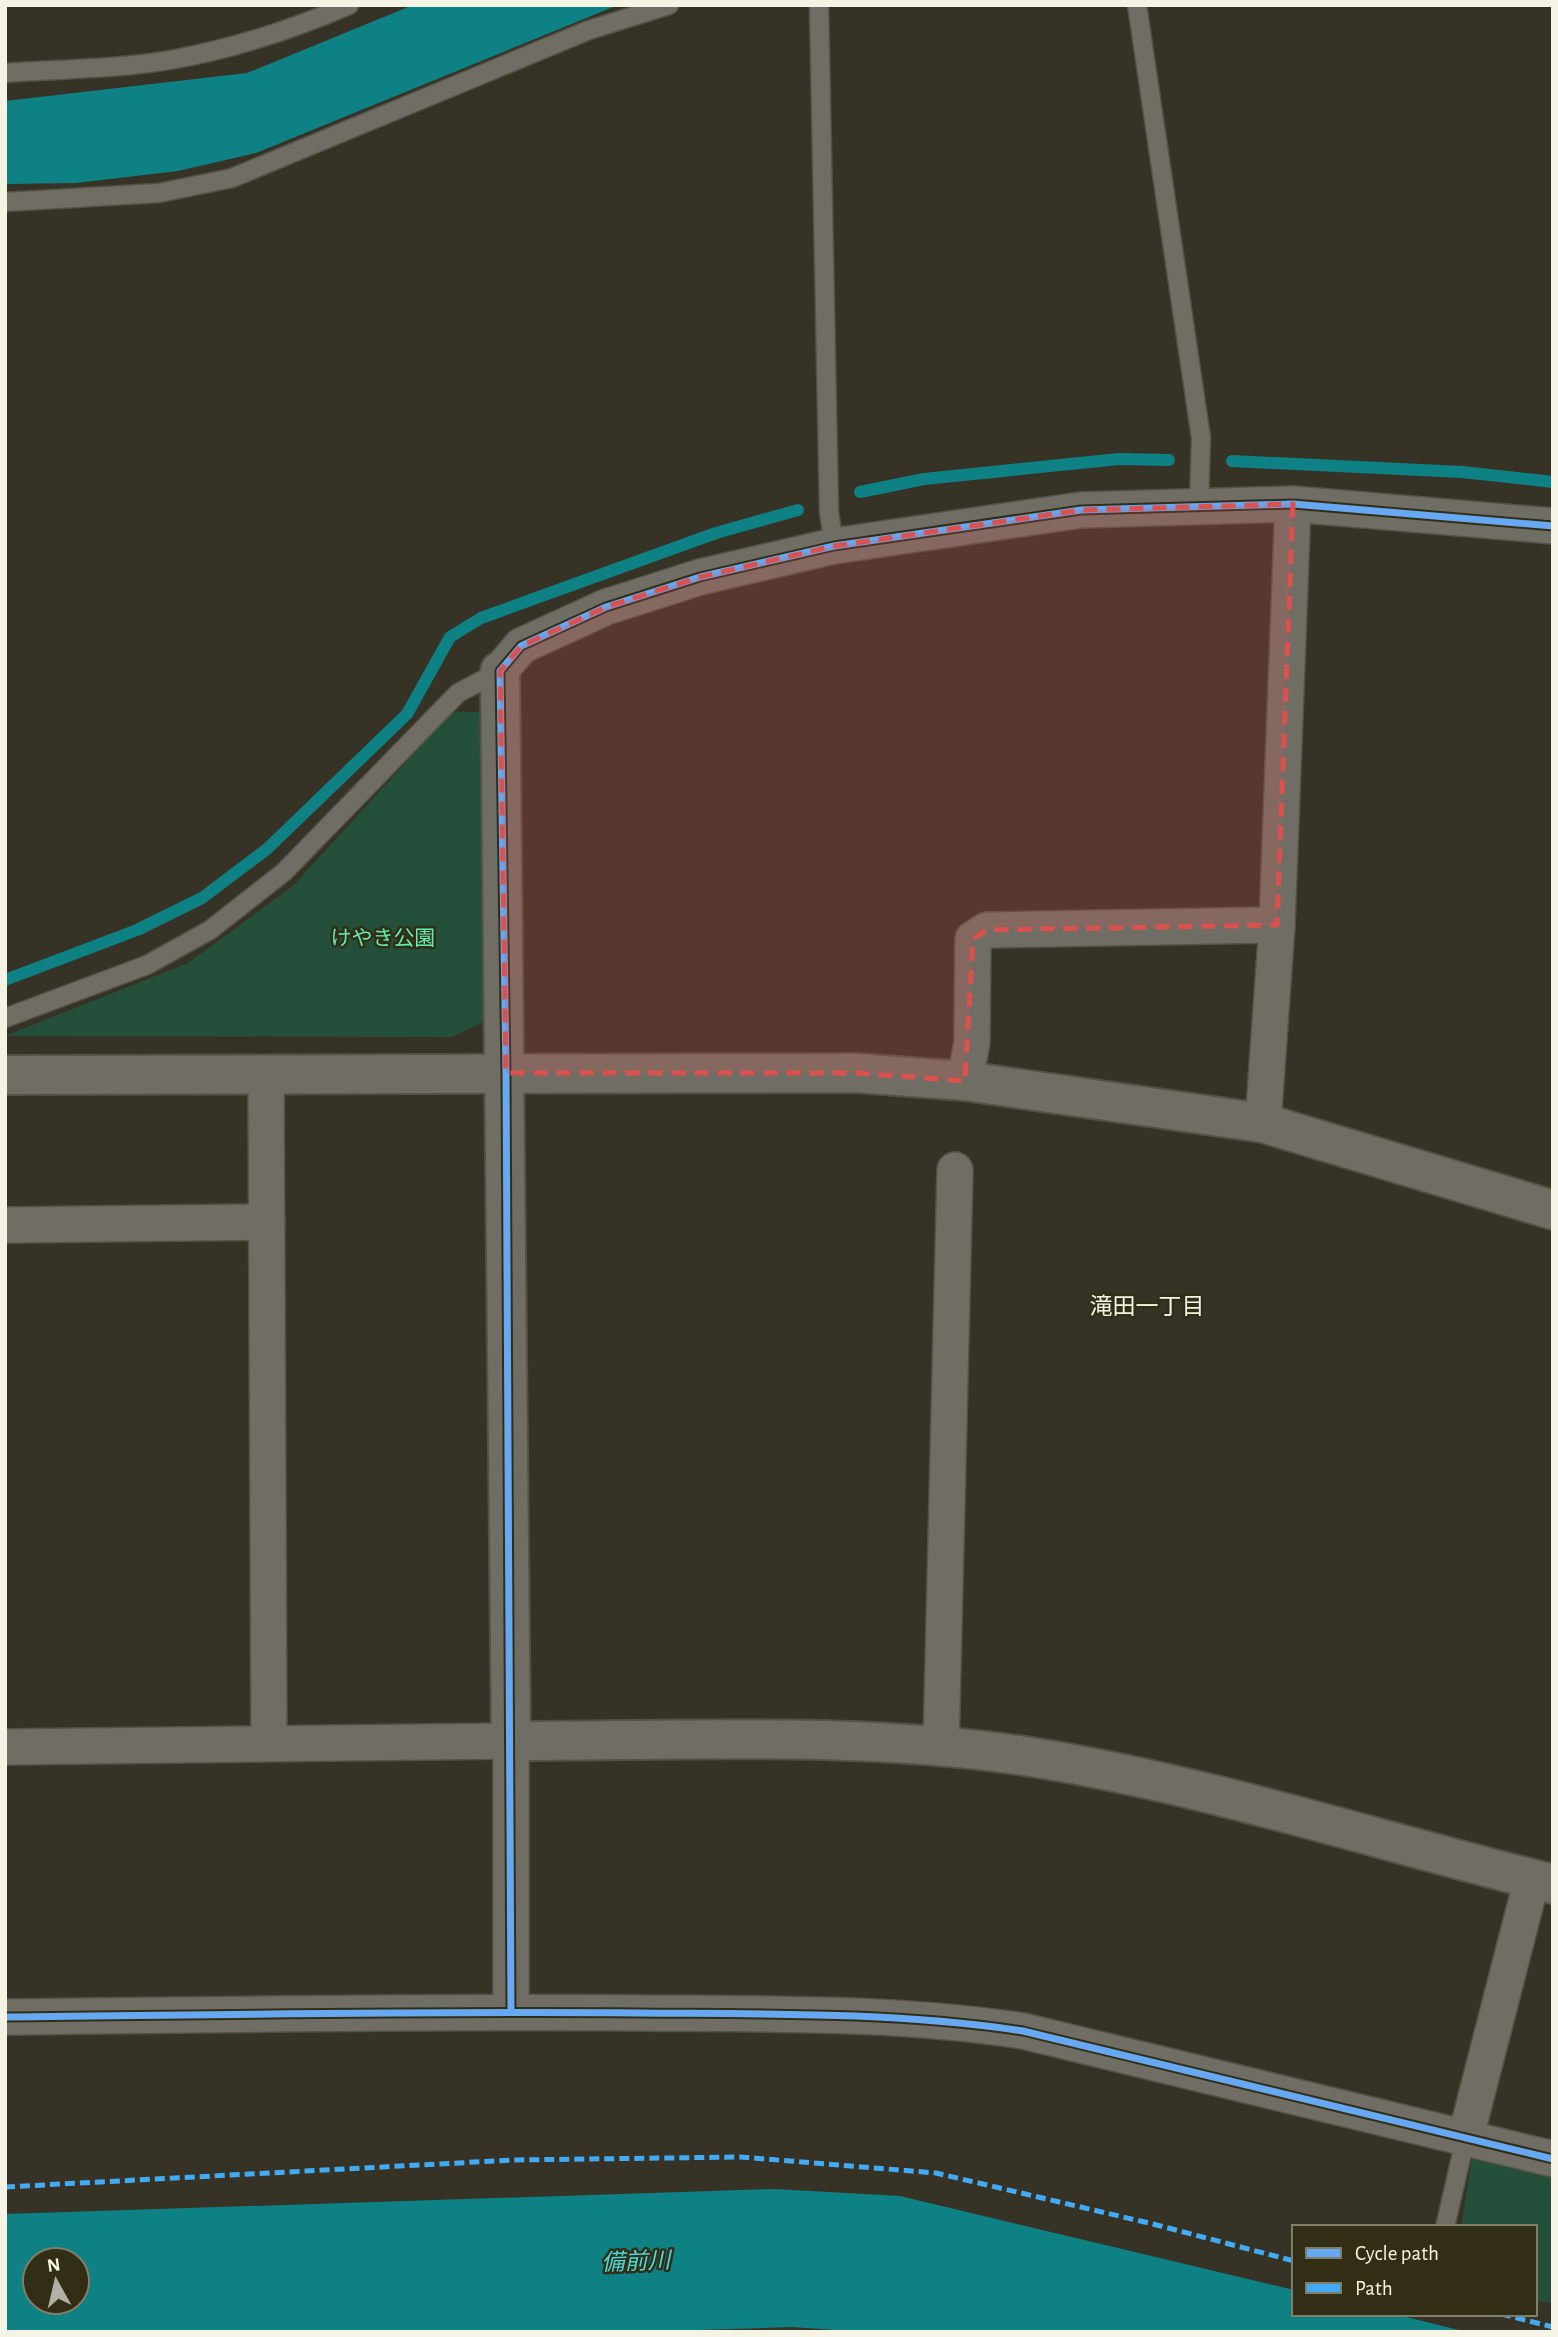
<svg xmlns="http://www.w3.org/2000/svg" width="1558" height="2337" font-family="'Alegreya Sans','Noto Sans JP',sans-serif">
  <style>
    .green { fill: #24503b }
    .water { fill: #0e8184; fill-rule: evenodd }
    .lines { fill: none; stroke-linecap: round; stroke-linejoin: round }
    .stream { stroke: #0e8184; stroke-width: 12 }
    .service-casing { stroke: #545246; stroke-width: 21 }
    .minor-casing { stroke: #545246; stroke-width: 38 }
    .tertiary-casing { stroke: #545246; stroke-width: 42 }
    .service { stroke: #706e64; stroke-width: 18 }
    .minor { stroke: #706e64; stroke-width: 35 }
    .tertiary { stroke: #706e64; stroke-width: 38 }
    .quiet { stroke: #42abf6; stroke-width: 5; stroke-dasharray: 10 5; stroke-linecap: butt }
    .cycleway-casing { stroke: #322e15; stroke-width: 11 }
    .cycleway { stroke: #66a8f1; stroke-width: 7 }
    .marked { fill: #dc514e; fill-opacity: 0.2; stroke: #dc514e; stroke-width: 5; stroke-dasharray: 14 9; stroke-linejoin: round }
    .labels { text-anchor: middle; stroke-width: 5; stroke-linejoin: round; paint-order: stroke }
    .park-label { font-size: 21px; fill: #62edb0; stroke: #322e15 }
    .neighbourhood-label { font-size: 23px; fill: #f5f3e4; stroke: #322e15 }
    .water-label { font-size: 23px; font-style: italic; fill: #4bdadf; stroke: #322e15 }
  </style>
  <rect width="100%" height="100%" fill="#363326"/>
  <g class="green">
    <polygon points="452,712 481,712 485,1021 452,1037 5,1036 188,963 293,886"/>
    <polygon points="1474,2146 1553,2173 1553,2303 1535,2301 1535,2227 1461,2227"/>
  </g>
  <g class="water">
    <polygon points="413,5 618,5 256,153 178,171 76,183 5,184 5,101 247,73"/>
    <path d="M774 2189 900 2196 1294 2290V2314H1394L1467 2332H863L792 2327 640 2332H5V2214ZM35 2260H77V2302H35Z"/>
  </g>
  <g class="lines">
    <g class="stream">
      <polyline points="1232,461 1462,472 1553,482"/>
      <polyline points="860,492 924,479 1119,459 1169,460"/>
      <polyline points="5,980 137,930 202,898 267,849 407,714 450,637 481,618 716,533 798,510"/>
    </g>
    <defs>
      <g id="service">
        <polyline points="819,5 829,512 834,546"/>
        <polyline points="1137,5 1201,438 1199,505"/>
        <path d="M5 73C60 69 117 69 170 60 232 49 291 30 349 5"/>
        <polyline points="5,202 159,193 232,178 589,30 669,5"/>
        <polyline points="5,1018 147,965 210,930 284,872 458,693 500,671"/>
        <polyline points="1445,2227 1466,2136"/>
      </g>
      <g id="minor">
        <polyline points="500,671 521,646 606,607 700,577 834,546 1081,510 1293,504 1553,526"/>
        <polyline points="266,1073 269,1743"/>
        <polyline points="965,1081 972,1042 973,939 987,930 1277,925"/>
        <polyline points="1263,1123 1277,925 1293,504"/>
        <polyline points="5,1225 267,1222"/>
        <polyline points="5,1747 511,1741 511,2012"/>
        <polyline points="941,1747 955,1170"/>
        <path d="M5 2017C216 2015 428 2011 639 2013 768 2014 896 2012 1023 2031L1553 2159"/>
        <polyline points="1466,2136 1532,1879"/>
      </g>
      <g id="tertiary">
        <path d="M500 671 511 1741C684 1741 861 1731 1031 1757 1205 1784 1382 1842 1553 1884"/>
        <polyline points="5,1075 856,1073 965,1081 1263,1123 1553,1210"/>
      </g>
    </defs>
    <use href="#service" class="service-casing"/>
    <use href="#minor" class="minor-casing"/>
    <use href="#tertiary" class="tertiary-casing"/>
    <use href="#service" class="service"/>
    <use href="#minor" class="minor"/>
    <use href="#tertiary" class="tertiary"/>
    <g class="quiet">
      <polyline points="5,2187 514,2160 741,2157 936,2173 1153,2224 1294,2261"/>
      <polyline points="1501,2314 1553,2327"/>
    </g>
    <defs>
      <g id="cycleway">
        <polyline points="511,2012 506,1073 500,671 521,646 606,607 700,577 834,546 1081,510 1293,504 1553,526"/>
        <path d="M5 2017C216 2015 428 2011 639 2013 768 2014 896 2012 1023 2031L1553 2159"/>
      </g>
    </defs>
    <use href="#cycleway" class="cycleway-casing"/>
    <use href="#cycleway" class="cycleway"/>
  </g>
  <path class="marked" d="M1293 504 1277 925 987 930 973 939 965 1081 856 1073H506L500 671 521 646 606 607 700 577 834 546 1081 510Z"/>
  <g class="labels">
    <g class="park-label">
      <text x="383" y="945">けやき公園</text>
    </g>
    <g class="neighbourhood-label">
      <text x="1147" y="1314">滝田一丁目</text>
    </g>
    <g class="water-label">
      <text transform="translate(636 2261) rotate(-2)" y="8">備前川</text>
    </g>
  </g>
  <rect width="1558" height="2337" fill="none" stroke="#f5f3e4" stroke-width="14"/>
  <rect x="1292" y="2225" width="245" height="91" fill="#322e15" stroke="#807d68" stroke-width="2"/>
  <rect x="1306" y="2248" width="35" height="10" fill="#66a8f1" stroke="#807d68" stroke-width="2"/>
  <text x="1355" y="2260" font-size="21" fill="#f5f3e4">Cycle path</text>
  <rect x="1306" y="2283" width="35" height="10" fill="#42abf6" stroke="#807d68" stroke-width="2"/>
  <text x="1355" y="2295" font-size="21" fill="#f5f3e4">Path</text>
  <g transform="translate(56 2281) rotate(352)"><circle r="33" fill="#322e15" stroke="#807d68" stroke-width="2"/>
  <path d="M0-5L12 26L0 18L-12 26Z" fill="#b2b0a2"/>
  <text y="-10" font-size="19" font-weight="bold" text-anchor="middle" fill="#f5f3e4">N</text>
  </g>
</svg>
